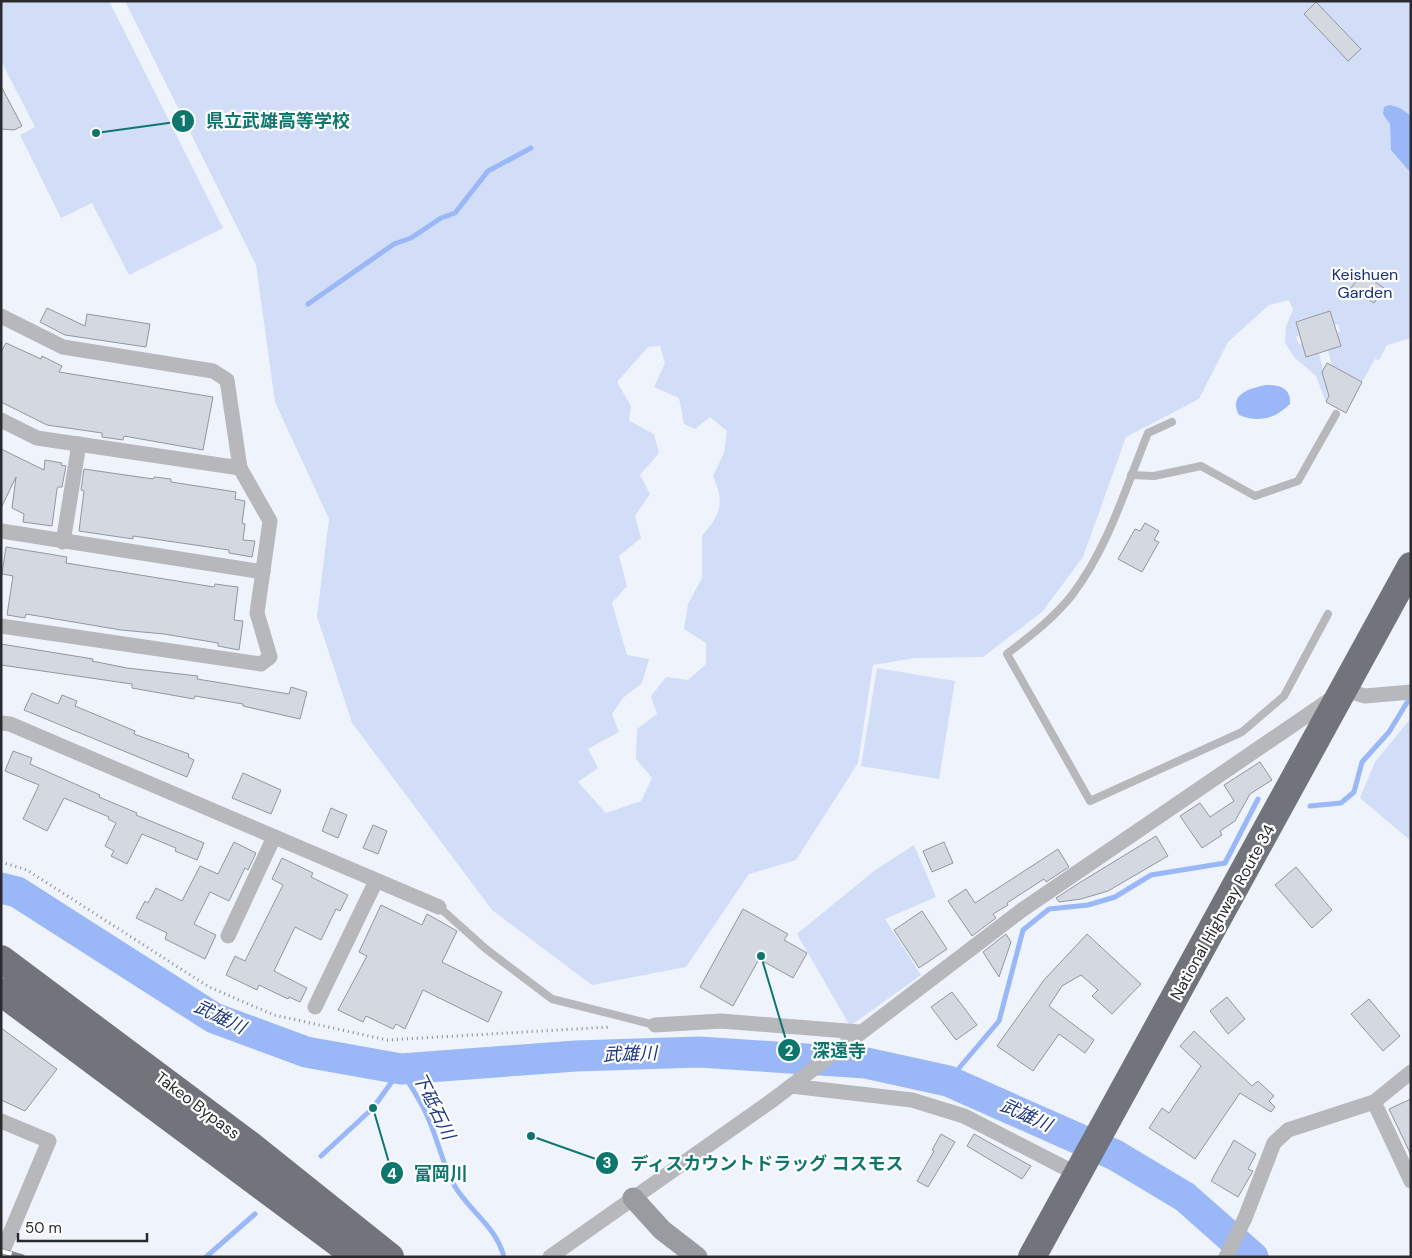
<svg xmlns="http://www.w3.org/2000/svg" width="1412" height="1258" font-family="'DM Sans','Noto Sans JP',sans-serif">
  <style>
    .green { fill: #d2def7; fill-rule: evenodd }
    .water { fill: #9ab7f8 }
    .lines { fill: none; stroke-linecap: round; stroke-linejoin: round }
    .stream { stroke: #9ab7f8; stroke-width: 5 }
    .river { stroke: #9ab7f8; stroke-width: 31 }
    .building { fill: #d4d8e0; stroke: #93969e }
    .path { stroke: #878a90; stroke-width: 3; stroke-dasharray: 1 4; stroke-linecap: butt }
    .lane { stroke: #b6b8bb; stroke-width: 8 }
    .street { stroke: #b6b8bb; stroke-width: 15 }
    .secondary { stroke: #989ba0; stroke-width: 21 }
    .highway { stroke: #71747b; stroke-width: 28 }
    .rail-casing { stroke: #888a90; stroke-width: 5.5 }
    .rail { stroke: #fff; stroke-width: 4; stroke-dasharray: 11; stroke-linecap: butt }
    .labels { text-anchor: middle; stroke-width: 4.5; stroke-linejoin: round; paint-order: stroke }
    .park-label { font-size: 16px; fill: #173079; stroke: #fff }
    .street-label { font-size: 16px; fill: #2a2b2e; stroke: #fff }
    .water-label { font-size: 18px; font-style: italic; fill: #1d3882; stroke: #fff }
    .leader { fill: none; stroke: #0f766e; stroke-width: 2 }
    .callout-dot { fill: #0f766e; stroke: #fff; stroke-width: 2 }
    .mark-label { font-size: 15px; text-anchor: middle; font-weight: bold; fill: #fff }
    .callout-label { font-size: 18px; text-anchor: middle; font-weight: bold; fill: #0f766e; stroke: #fff; stroke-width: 4.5; stroke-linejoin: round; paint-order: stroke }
  </style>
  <rect width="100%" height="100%" fill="#eff3fc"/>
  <g class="green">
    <polygon points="1,1 109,1 223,228 129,275 92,203 61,218 20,135 35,127 1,61"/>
    <path d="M125 1H1411V338L1387 345 1379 360 1375 359 1362 382 1332 366 1328 350 1341 346 1337 333 1340 331 1338 324 1334 325 1330 311 1296 321 1300 335 1296 337 1299 344 1302 343 1306 357 1319 353 1329 396 1326 402 1316 376 1295 358 1285 343 1286 326 1293 310 1289 300 1269 305 1228 342 1199 399 1126 437 1083 557 1042 612 983 657 915 658 873 665 858 763 796 860 749 874 686 967 592 985 492 910 352 723 317 616 329 519 275 402 256 265ZM660 346 665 363 654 387 679 398 684 424 695 429 710 417 727 431 724 453 713 476C725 504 721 513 702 536V578L688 604 684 629 706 643V664L688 680 666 677 651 696 657 714 637 729 636 759 652 778 641 801 606 813 578 782 598 768 588 749 619 732 612 714 623 698 642 683 649 659 627 655 612 603 627 586 619 556 641 538 635 516 650 494 640 475 659 453 654 434 629 421 631 406 617 382 648 347Z"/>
    <polygon points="877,668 955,681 939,779 861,766"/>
    <polygon points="1411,718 1411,841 1360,798 1375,762"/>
    <polygon points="914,845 936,897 885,919 921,975 850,1026 797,934 874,871"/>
  </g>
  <g class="water">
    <polygon points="1390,105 1400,108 1411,116 1411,173 1391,150 1390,124 1383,114 1384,107"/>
    <path d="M1266 385C1280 385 1291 388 1290 404 1275 419 1258 423 1239 415 1228 395 1249 388 1266 385Z"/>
  </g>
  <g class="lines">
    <g class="stream">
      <polyline points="308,304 394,244 411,238 441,218 455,213 488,171 531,148"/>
      <polyline points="1310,806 1341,803 1354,792 1362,762 1389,732 1411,696"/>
      <polyline points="948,1081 999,1021 1023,930 1049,909 1088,905 1115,897 1151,875 1225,863 1258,799"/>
      <path d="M321 1156 373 1108 401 1069C410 1086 422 1102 429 1120 438 1141 443 1165 454 1185 469 1211 496 1226 504 1257"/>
      <polyline points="206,1257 255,1214"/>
    </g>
    <polyline class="river" points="1,888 17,892 214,1018 306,1052 401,1069 576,1056 699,1052 866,1063 948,1081 1115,1155 1185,1197 1253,1257"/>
  </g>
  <g class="building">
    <polygon points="1316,2 1361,49 1348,61 1304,14"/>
    <polygon points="1,86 22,126 14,130 1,129"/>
    <polygon points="1362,273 1384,288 1374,303 1351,288"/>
    <polygon points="47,308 85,326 87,314 150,324 146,347 65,335 40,322"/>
    <polygon points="1330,311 1341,346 1306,357 1296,322"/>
    <polygon points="6,343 41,359 42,356 62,366 59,372 213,397 203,450 124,436 123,440 102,437 102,433 47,425 1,402 1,352"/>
    <polygon points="1327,363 1362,382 1346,413 1326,402 1329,396 1322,372"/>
    <polygon points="1,449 44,470 45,460 62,463 61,465 66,466 62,487 58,487 57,489 52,526 23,522 24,514 12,508 16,477 1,508"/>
    <polygon points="84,469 153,479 154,477 171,479 171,482 236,492 235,499 245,501 242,523 245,524 243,540 255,541 252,557 229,553 229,550 133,536 133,539 79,531 84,491 81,490"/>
    <polygon points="1145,523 1159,531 1154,540 1159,542 1142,572 1118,559 1135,529 1140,531"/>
    <polygon points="6,547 67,557 66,563 214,587 215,584 238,587 234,620 243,621 239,650 218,646 218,643 164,634 121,630 26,614 25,618 7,615 13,576 2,574"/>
    <polygon points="1,644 93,659 92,661 127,668 198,676 197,679 240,686 289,694 291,687 307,692 300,719 243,706 243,704 195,696 194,699 132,688 132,684 1,665"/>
    <polygon points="32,693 58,704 62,695 77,701 75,706 135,731 134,734 189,754 188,757 194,760 187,777 24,710"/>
    <polygon points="13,751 32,758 30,764 100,795 99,797 137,813 136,815 204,843 197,860 175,851 176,848 142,834 127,864 111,856 114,851 105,846 116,823 108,819 109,817 64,798 47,831 23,819 39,785 5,771"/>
    <polygon points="1260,762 1272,780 1250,794 1235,821 1220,831 1222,835 1202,848 1180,816 1200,803 1210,817 1234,801 1224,785"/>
    <polygon points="243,773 281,790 271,814 232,798"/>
    <polygon points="331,808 347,815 338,838 322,831"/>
    <polygon points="373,825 387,831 378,854 363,848"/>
    <polygon points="1156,836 1168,856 1108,891 1081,899 1059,902 1056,898 1079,883"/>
    <polygon points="234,842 256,853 248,870 245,868 229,901 210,892 194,924 216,935 205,959 165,939 167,933 136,918 145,901 148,903 156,888 182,901 200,866 218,874"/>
    <polygon points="944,842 953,863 932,872 923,851"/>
    <polygon points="1058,849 1069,867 1046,882 1044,879 1007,903 1008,905 993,914 996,918 972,936 948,901 966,889 975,903"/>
    <polygon points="282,858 313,873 311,877 348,895 340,911 336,909 321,940 295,927 274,971 307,988 300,1002 289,997 288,999 259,985 257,990 226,975 235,956 245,961 283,885 272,879"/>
    <polygon points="1296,867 1332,910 1312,928 1275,885"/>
    <polygon points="381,905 422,925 427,914 457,931 442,962 502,992 488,1022 423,990 405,1029 396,1024 393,1029 366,1016 363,1022 338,1010 367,956 359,952"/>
    <polygon points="743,909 788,934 784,940 807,953 793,978 759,959 733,1006 700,987"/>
    <polygon points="922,911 947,949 919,968 894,930"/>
    <polygon points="1006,934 1011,942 999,977 983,952"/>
    <polygon points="1087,934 1141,984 1112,1014 1092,996 1098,990 1081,975 1062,986 1049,1006 1094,1040 1085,1053 1059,1034 1033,1071 997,1046 1044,980"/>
    <polygon points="952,992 977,1025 956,1040 931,1007"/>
    <polygon points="1227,997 1245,1019 1228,1034 1210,1011"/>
    <polygon points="1369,999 1400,1036 1383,1051 1351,1014"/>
    <polygon points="1,1028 57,1069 25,1111 1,1100"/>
    <polygon points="1194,1031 1252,1086 1258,1081 1274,1096 1269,1101 1275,1107 1271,1112 1240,1093 1195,1159 1149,1128 1162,1108 1169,1113 1201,1066 1180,1046"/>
    <polygon points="1411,1099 1411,1155 1389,1109"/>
    <polygon points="941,1134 955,1142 928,1187 917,1181 934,1151 932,1150"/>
    <polygon points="974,1134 1031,1166 1022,1179 967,1146"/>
    <polygon points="1234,1140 1256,1154 1248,1169 1253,1171 1238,1197 1211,1181"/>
  </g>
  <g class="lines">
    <polyline class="path" points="1,862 27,870 209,987 274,1015 387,1040 610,1027"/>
    <g class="lane">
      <path d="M1172 422 1148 433C1126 487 1108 548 1072 595 1054 618 1030 636 1007 654L1090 801 1242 732 1284 696 1328 614"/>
      <polyline points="1131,475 1154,476 1201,466 1255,496 1298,481 1336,414"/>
      <polyline points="439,907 486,949 552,999 655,1025"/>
    </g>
    <g class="street">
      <polyline points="1,316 63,347 213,371 227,380 240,468 270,521 257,613 270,657 261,664 1,626"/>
      <polyline points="1,420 37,438 240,468"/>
      <polyline points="1,531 263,572"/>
      <polyline points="63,542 79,444"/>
      <polyline points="1,723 10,724 439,907"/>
      <polyline points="228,936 274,837"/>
      <polyline points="315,1007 376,881"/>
      <polyline points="655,1025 721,1021 860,1032"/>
      <polyline points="791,1086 912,1100 964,1116 1077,1174"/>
      <polyline points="1374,1102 1411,1181"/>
      <polyline points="1,1121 49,1141 1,1255"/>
      <polyline points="550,1257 774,1099 1022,910 1344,690 1365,696 1411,692"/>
      <polyline points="1226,1257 1245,1218 1274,1143 1288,1130 1374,1102 1411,1072"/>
    </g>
    <polyline class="secondary" points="633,1198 662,1230 697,1257"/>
    <g class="highway">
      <polyline points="1,959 250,1145 390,1257"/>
      <polyline points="1,992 357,1257"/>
      <polyline points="1032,1257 1411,566"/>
    </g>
    <defs>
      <polyline id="rail" points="1,1251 22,1257"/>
    </defs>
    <use href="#rail" class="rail-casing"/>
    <use href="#rail" class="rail"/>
  </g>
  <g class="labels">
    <g class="park-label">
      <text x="1365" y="280">Keishuen<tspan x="1365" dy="18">Garden</tspan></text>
    </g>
    <g class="street-label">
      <text transform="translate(1222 912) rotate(-61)" y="6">National Highway Route 34</text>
      <text transform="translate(198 1105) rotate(37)" y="6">Takeo Bypass</text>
    </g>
    <g class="water-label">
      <text transform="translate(220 1017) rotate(26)" y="6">武雄川</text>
      <text transform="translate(630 1054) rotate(-2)" y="6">武雄川</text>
      <text transform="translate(434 1106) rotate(64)" y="6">下砥石川</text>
      <text transform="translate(1026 1115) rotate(24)" y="6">武雄川</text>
    </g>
  </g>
  <path class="leader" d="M96 133L183 121M761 956L789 1050M531 1136L607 1163M373 1108L392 1173"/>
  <g class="callout-dot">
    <circle cx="96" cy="133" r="5"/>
    <circle cx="761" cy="956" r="5"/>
    <circle cx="531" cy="1136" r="5"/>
    <circle cx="373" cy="1108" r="5"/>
    <circle cx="183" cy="121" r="12"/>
    <circle cx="789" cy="1050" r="12"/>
    <circle cx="607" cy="1163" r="12"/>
    <circle cx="392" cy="1173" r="12"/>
  </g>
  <g class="mark-label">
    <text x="183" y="126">1</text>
    <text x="789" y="1056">2</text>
    <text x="607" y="1168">3</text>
    <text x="392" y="1179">4</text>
  </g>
  <g class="callout-label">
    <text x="278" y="127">県立武雄高等学校</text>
    <text x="839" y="1057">深遠寺</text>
    <text x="767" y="1170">ディスカウントドラッグ コスモス</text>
    <text x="441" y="1180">富岡川</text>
  </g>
  <rect width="1412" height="1258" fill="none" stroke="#2a2b2e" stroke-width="5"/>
  <path d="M18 1233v8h129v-8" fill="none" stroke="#2a2b2e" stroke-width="2.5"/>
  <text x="25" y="1233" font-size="15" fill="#2a2b2e" stroke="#ffffff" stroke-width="4" paint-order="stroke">50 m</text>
</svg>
